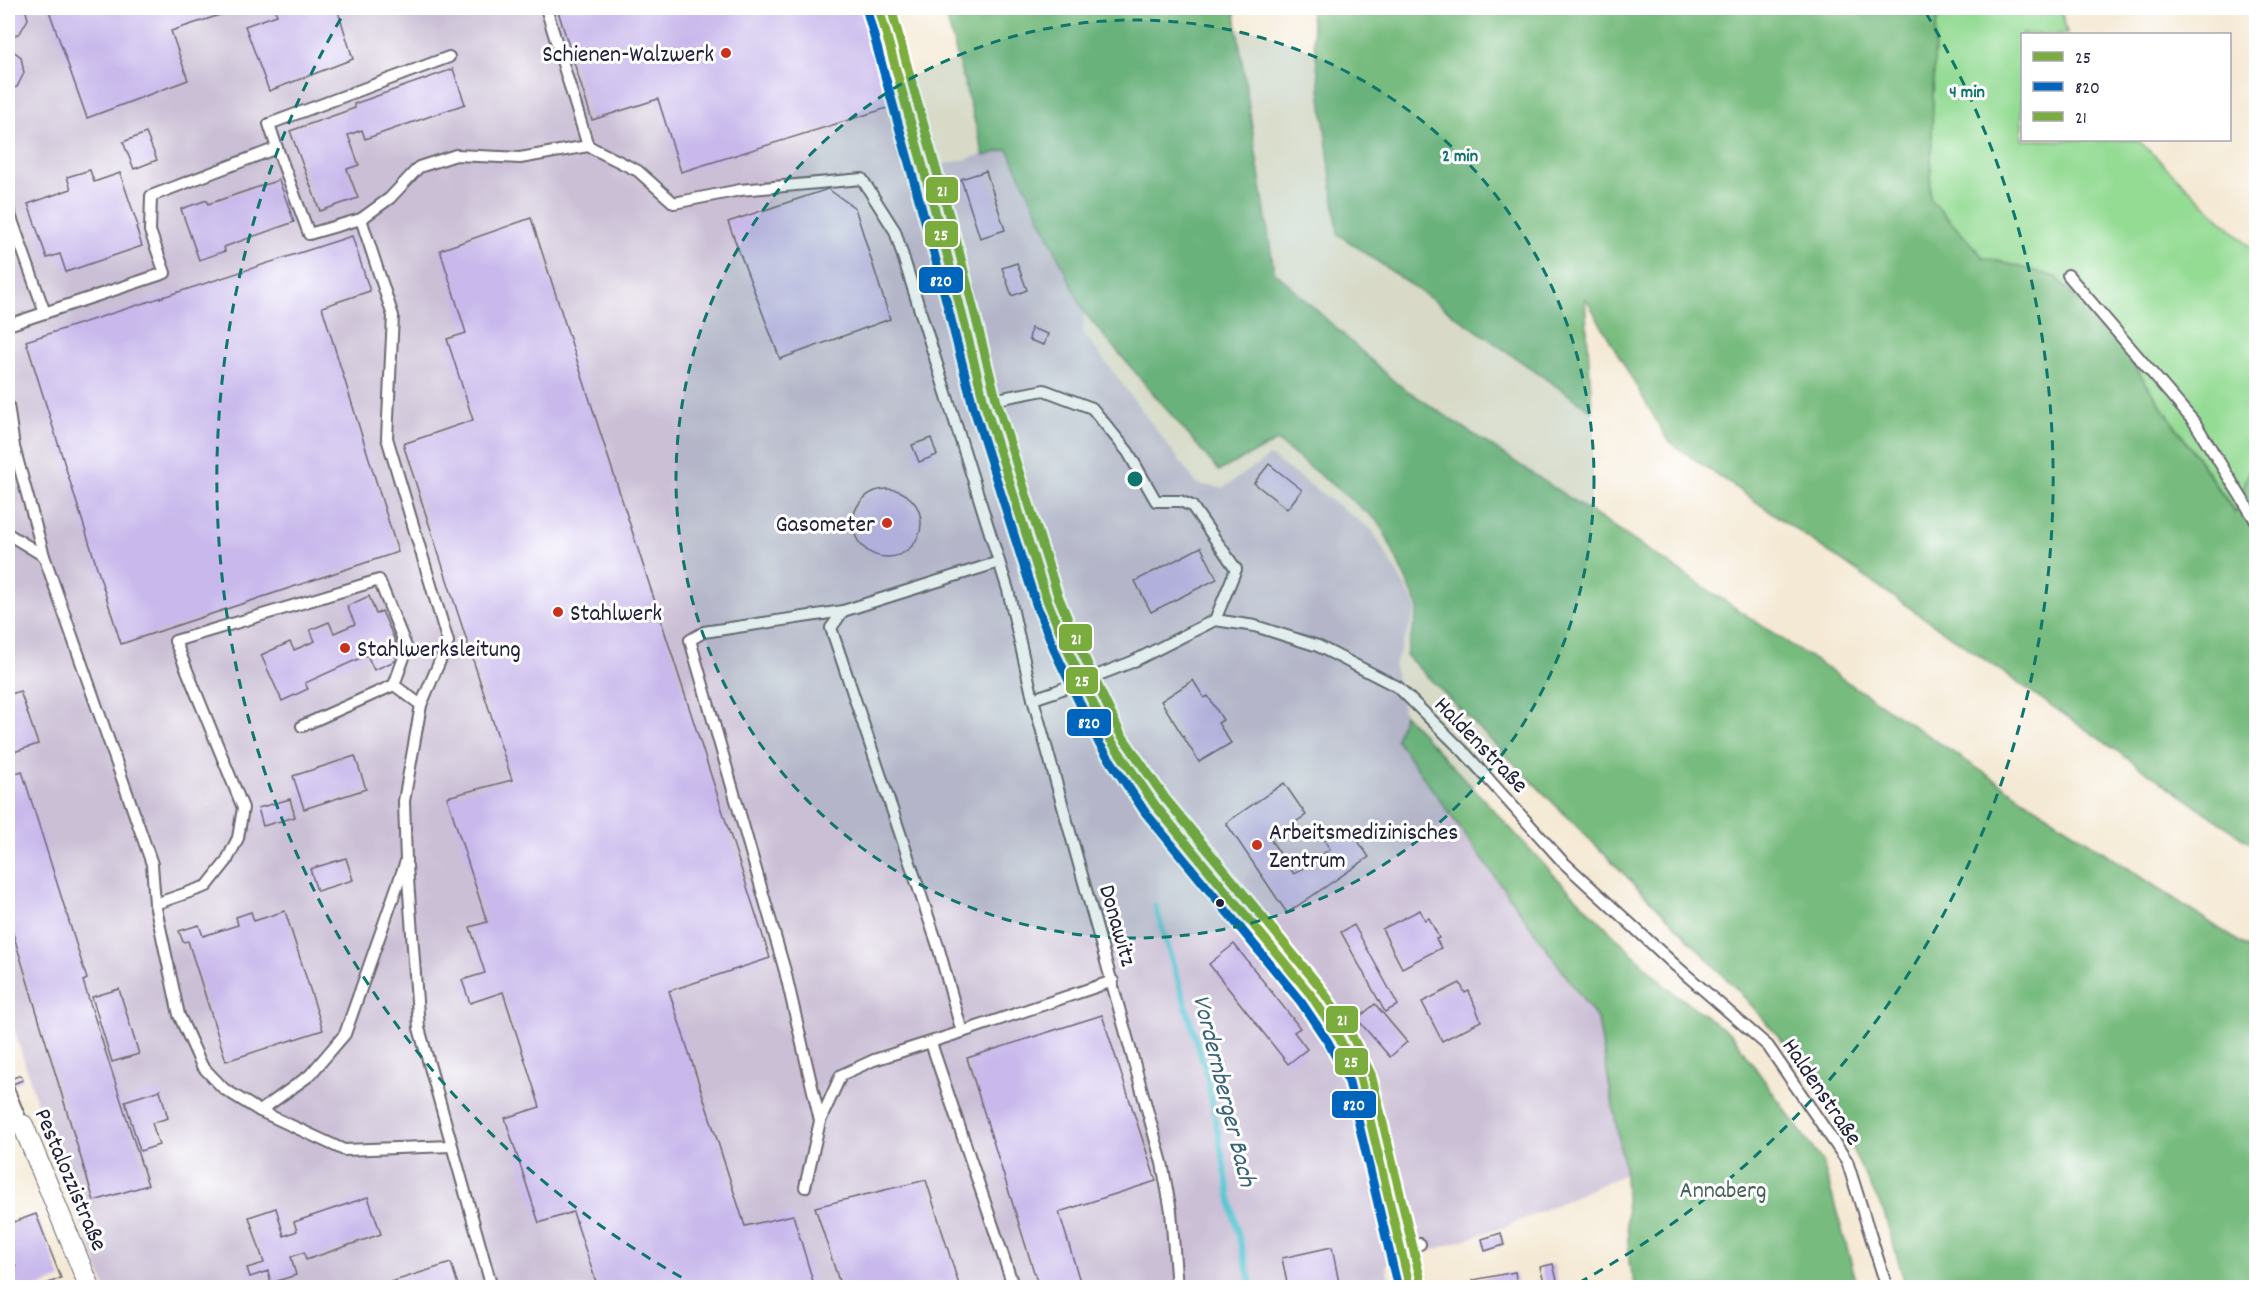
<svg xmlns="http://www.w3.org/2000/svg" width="2264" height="1295" font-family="Dekko,sans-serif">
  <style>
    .industrial { fill: #cbbfd5 }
    .green { fill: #94db94; stroke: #5b7e68; stroke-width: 1.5 }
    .forest { fill: #77bb7e; stroke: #4c6e5c; stroke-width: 1.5 }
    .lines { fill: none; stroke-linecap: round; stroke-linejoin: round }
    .stream { stroke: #59c5d2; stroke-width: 6 }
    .building { fill: #c8b8eb }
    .lane-casing { stroke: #6c6871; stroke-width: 14 }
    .street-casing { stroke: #6c6871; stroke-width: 22 }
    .primary-casing { stroke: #6c6871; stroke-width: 34 }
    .lane { stroke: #fff; stroke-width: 10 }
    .street { stroke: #fff; stroke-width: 20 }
    .primary { stroke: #eec569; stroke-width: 32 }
    .lane-bridge-casing { stroke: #6c6871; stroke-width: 14; stroke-linecap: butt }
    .lane-bridge { stroke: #fff; stroke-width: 10 }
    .bus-1-casing { stroke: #fff; stroke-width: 14 }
    .bus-2-casing { stroke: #fff; stroke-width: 14 }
    .bus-3-casing { stroke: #fff; stroke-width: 14 }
    .bus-1 { stroke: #7bad3e; stroke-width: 9 }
    .bus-2 { stroke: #0065bd; stroke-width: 9 }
    .bus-3 { stroke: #7bad3e; stroke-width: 9 }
    .ring { fill: none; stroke: #0f766e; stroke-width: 3; stroke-dasharray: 10 8 }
    .poi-dot { fill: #c8321e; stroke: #fff; stroke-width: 2 }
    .bus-dot { fill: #22223b; stroke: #fff; stroke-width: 2 }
    .labels { text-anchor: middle; stroke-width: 6; stroke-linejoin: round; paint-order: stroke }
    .poi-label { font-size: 24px; fill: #22223b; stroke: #fff; text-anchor: start }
    .street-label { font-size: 24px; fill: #22223b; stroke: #fff }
    .park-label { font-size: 24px; fill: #4a635a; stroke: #fff }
    .water-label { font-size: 26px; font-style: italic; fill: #386377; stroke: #fff }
    .centre { fill: #0f766e; stroke: #fff; stroke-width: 3 }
    .ring-label { font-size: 18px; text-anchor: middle; font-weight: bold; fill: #0f766e; stroke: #fff; stroke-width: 6; stroke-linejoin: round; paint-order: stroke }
    .line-badge { stroke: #fff; stroke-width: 2 }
    .badge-label { font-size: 16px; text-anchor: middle; font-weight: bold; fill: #fff }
  </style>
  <rect width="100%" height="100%" fill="#fff"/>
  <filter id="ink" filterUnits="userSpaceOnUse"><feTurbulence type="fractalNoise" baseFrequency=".0167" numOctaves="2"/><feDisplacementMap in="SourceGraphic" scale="12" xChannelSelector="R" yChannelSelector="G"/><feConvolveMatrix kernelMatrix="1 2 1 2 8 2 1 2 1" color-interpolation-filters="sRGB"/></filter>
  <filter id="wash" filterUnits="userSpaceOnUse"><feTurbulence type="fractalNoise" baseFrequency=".008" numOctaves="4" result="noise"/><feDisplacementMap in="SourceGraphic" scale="24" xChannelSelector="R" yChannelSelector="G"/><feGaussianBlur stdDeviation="1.35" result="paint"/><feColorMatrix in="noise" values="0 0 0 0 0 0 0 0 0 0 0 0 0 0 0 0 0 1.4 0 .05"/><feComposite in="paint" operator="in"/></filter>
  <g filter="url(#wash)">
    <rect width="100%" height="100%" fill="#f4e9d4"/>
    <polygon class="industrial" points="8,8 868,8 915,172 1008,148 1084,312 1083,332 1197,484 1223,488 1270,456 1372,530 1417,608 1394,666 1404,714 1396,739 1598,1020 1625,1174 1508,1226 1386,1265 1391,1287 105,1287 40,1113 8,1009"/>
    <polygon class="green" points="1939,8 2061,8 2067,34 2022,34 2022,140 2138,140 2256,253 2256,450 2236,513 2117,341 2056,277 1982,257 1930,199 1935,35"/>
    <g class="forest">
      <polygon points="944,8 1234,8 1274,271 1396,383 2256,953 2256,1287 1906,1287 1884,1213 1819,1083 1745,998 1665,915 1406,655 1419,608 1380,523 1277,441 1219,471 1084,312 1008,149 984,156"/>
      <polygon points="1310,8 1939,8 1935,35 1930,199 1983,257 2056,277 2117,341 2235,513 2256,450 2256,847 1668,441 1585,297 1592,411 1338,234"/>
      <polygon points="1404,714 1553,874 1666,987 1732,1035 1823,1163 1858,1287 1636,1287 1629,1263 1625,1174 1598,1020 1396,739"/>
    </g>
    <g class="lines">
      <polyline class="stream" points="1155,905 1207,1075 1234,1217 1252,1288"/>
    </g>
    <g id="blocks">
      <g class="building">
        <polygon points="8,8 25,8 28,19 20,33 8,38"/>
        <polygon points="48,8 241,8 171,31 188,80 87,118"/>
        <polygon points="274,8 337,8 353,59 269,91 245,26 277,15"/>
        <polygon points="557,8 867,8 897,105 681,172 658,99 592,120"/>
        <polygon points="8,47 21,57 24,73 17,87 8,90"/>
        <polygon points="453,69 465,104 365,139 362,130 348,135 359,165 347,169 358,198 320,211 290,131 355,108 354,104"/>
        <polygon points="146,133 157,160 134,169 123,142"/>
        <polygon points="90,170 94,182 120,173 138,226 136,227 142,246 66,272 60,254 47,258 28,204 71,189 67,177"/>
        <polygon points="986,171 1005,230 980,238 961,179"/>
        <polygon points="279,180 294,222 224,247 225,251 199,260 181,209 207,200 208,204"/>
        <polygon points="828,189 855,208 890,319 780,359 728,222"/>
        <polygon points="531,218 770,958 669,991 745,1226 793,1215 815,1288 598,1288 573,1212 539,1223 515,1149 505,1118 540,1107 503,992 470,1003 462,980 485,973 470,927 487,922 447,797 512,780 403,444 473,420 447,339 466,333 440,250"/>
        <polygon points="352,236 370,291 322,307 398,552 121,644 26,341"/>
        <polygon points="1017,263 1027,290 1012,296 1002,268"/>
        <polygon points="1031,328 1048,334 1044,345 1029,340"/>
        <polygon points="931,438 937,455 919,462 912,445"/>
        <polygon points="1269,464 1302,490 1287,509 1254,483"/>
        <circle cx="887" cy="523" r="34"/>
        <polygon points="1201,547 1217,579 1151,612 1135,581"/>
        <polygon points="369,596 376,614 382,611 396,643 391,646 397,660 374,670 367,655 305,683 308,689 282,701 261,655 290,642 294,650 315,641 310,630 329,622 334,633 355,624 347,606"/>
        <polygon points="1193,680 1204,698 1208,696 1223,720 1218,723 1231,743 1199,762 1161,701"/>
        <polygon points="20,691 38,744 8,754 8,695"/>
        <polygon points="355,756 366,789 304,809 293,776"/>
        <polygon points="22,771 87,979 83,981 148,1185 94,1201 8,917 8,776"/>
        <polygon points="1284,783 1306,815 1270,839 1294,874 1330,849 1324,840 1347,825 1369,857 1287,913 1226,823"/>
        <polygon points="290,799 295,817 263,826 258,808"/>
        <polygon points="346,858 353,880 317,891 310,869"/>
        <polygon points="1420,910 1425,920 1429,918 1439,938 1436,939 1441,948 1402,968 1382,929"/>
        <polygon points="285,911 323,1030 226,1061 188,941 183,942 179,931 199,925 203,936 238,925 236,917 251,912 254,921"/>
        <polygon points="1354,925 1398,1005 1385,1012 1341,932"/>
        <polygon points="1234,944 1300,1028 1294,1032 1307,1049 1288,1064 1209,964"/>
        <polygon points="1460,983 1465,993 1469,991 1481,1021 1442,1041 1422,1002"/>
        <polygon points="119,989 139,1054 112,1062 92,997"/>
        <polygon points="1375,1004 1407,1042 1390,1057 1357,1019"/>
        <polygon points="1102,1015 1156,1181 1059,1212 1082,1288 1039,1288 967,1058"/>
        <polygon points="21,1075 23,1080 8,1086 8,1080"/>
        <polygon points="160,1090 168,1118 152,1123 159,1145 140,1151 125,1101"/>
        <polygon points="926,1180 960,1288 821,1288 839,1281 815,1207"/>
        <polygon points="368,1197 381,1234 306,1260 304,1252 291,1257 296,1275 271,1283 268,1271 250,1277 247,1268 264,1263 249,1217 276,1208 284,1236 297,1231 294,1222"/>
        <polygon points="36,1214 61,1278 36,1288 21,1288 19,1283 17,1284 11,1269 16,1267 8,1245 8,1224"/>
        <polygon points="1501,1233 1504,1245 1485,1251 1482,1239"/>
        <polygon points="1332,1247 1340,1288 1288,1288 1282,1258"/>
        <polygon points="451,1263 459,1288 375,1288 375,1287"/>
        <polygon points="1553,1264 1559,1288 1546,1288 1540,1267"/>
        <polygon points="1515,1272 1518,1288 1474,1288 1473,1280"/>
      </g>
    </g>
  </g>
  <g filter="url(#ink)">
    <use href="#blocks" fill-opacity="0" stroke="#6c6871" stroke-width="1.5"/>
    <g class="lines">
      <defs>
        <g id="lane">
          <polyline points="546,8 588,146"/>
          <polyline points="277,148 269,124 449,57"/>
          <polyline points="8,209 45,313"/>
          <polyline points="2068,275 2195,423 2256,521"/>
          <polyline points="8,325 165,273 150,231 151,196 277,148 309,234 361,219 390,198 419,167 456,155 520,158 588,146 638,171 674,203 740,190 862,179 895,231 1008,590 1033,699 1162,1163 1171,1211 1177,1288"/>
          <polyline points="987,401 1044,390 1092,408 1128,452 1156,501 1180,501 1192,506 1236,569 1215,620"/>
          <polyline points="8,405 14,447 44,556 152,864 155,904 179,1015 202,1066 224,1089 260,1111 344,1150 451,1146"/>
          <polyline points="8,534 44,556"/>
          <polyline points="999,562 843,611 831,628 938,946 962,1032 1113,981"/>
          <polyline points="1215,620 1255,626 1318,646 1398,687 1465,753 1562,861 1676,966 1768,1046 1847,1161 1887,1288"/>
          <polyline points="1132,662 1215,620"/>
          <polyline points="394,685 421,705"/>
          <polyline points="1033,699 1054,692"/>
          <polyline points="407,866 419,1028 492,1288"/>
          <polyline points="155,904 207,886 226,862 238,838 243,808 175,641 379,580 407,649 394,685 302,726"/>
          <polyline points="931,1043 1014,1288"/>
          <polyline points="8,1089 23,1125 8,1127"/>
          <polyline points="260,1111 310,1075 345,1034 406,861 404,801 421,705 448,642 387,438 393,316 361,219"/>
          <polyline points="820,1121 785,971 690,640 704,632 843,611"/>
          <polyline points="805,1187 820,1121 841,1075 874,1060 962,1032"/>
          <polyline points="1403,1249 1420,1244"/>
        </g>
        <polyline id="street" points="23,1125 90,1288"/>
        <polyline id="primary" points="879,8 947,254 984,402 1047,600 1068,651 1110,739 1155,805 1311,995 1338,1036 1360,1078 1410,1288"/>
      </defs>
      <use href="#lane" class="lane-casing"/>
      <use href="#street" class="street-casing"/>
      <use href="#primary" class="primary-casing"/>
      <use href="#lane" class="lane"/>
      <use href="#street" class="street"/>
      <use href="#primary" class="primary"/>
      <defs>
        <polyline id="lane-bridge" points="1054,692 1132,662"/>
      </defs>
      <use href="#lane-bridge" class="lane-bridge-casing"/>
      <use href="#lane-bridge" class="lane-bridge"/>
      <defs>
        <polyline id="bus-1" points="879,8 947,254 984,402 1047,600 1068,651 1110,739 1155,805 1311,995 1338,1036 1360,1078 1410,1288"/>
        <polyline id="bus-2" points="867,11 935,257 973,406 1036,604 1057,656 1100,745 1145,812 1301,1002 1328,1042 1349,1082 1398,1288"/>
        <polyline id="bus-3" points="891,8 959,251 996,399 1058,596 1079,646 1120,733 1165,798 1320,987 1349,1030 1371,1074 1422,1285"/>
      </defs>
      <use href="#bus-1" class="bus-1-casing"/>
      <use href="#bus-2" class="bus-2-casing"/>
      <use href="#bus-3" class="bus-3-casing"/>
      <use href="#bus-1" class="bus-1"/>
      <use href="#bus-2" class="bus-2"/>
      <use href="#bus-3" class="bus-3"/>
    </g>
  </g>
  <circle cx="1135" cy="479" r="459" fill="#0f766e" fill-opacity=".12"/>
  <g class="ring">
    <circle cx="1135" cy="479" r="459"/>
    <path d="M697 1286A918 918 0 0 1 344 13M1926 13A918 918 0 0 1 1573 1286"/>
  </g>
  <g class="poi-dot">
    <circle cx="726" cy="53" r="6"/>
    <circle cx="887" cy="523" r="6"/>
    <circle cx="558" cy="612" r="6"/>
    <circle cx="345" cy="648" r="6"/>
    <circle cx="1257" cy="845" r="6"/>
  </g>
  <circle class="bus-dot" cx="1220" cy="903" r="5"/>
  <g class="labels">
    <g class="poi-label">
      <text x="714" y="61" text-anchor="end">Schienen-Walzwerk</text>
      <text x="875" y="531" text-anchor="end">Gasometer</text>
      <text x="570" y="620">Stahlwerk</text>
      <text x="357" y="656">Stahlwerksleitung</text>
      <text x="1269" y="839">Arbeitsmedizinisches<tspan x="1269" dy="28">Zentrum</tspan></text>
    </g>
    <g class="street-label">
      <text transform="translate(1482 744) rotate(46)" y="8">Haldenstraße</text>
      <text transform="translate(1119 925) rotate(74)" y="8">Donawitz</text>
      <text transform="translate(1823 1091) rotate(56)" y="8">Haldenstraße</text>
      <text transform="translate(72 1179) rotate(67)" y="8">Pestalozzistraße</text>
    </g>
    <g class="park-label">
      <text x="1723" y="1197">Annaberg</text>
    </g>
    <g class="water-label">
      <text transform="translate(1226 1090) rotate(76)" y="9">Vordernberger Bach</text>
    </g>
  </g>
  <circle cx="1135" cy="479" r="9" class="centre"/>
  <g class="ring-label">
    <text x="1967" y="97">4 min</text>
    <text x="1460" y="161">2 min</text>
  </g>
  <g class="line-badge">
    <rect x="925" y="176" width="34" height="28" rx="6" fill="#7bad3e"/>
    <rect x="924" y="220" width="35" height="28" rx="6" fill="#7bad3e"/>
    <rect x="918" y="266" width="46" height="28" rx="6" fill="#0065bd"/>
    <rect x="1058" y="623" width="35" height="29" rx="6" fill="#7bad3e"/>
    <rect x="1065" y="666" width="34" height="29" rx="6" fill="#7bad3e"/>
    <rect x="1066" y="708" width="46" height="29" rx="6" fill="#0065bd"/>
    <rect x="1325" y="1005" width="34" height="29" rx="6" fill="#7bad3e"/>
    <rect x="1334" y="1047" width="35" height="29" rx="6" fill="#7bad3e"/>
    <rect x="1331" y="1090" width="46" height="29" rx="6" fill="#0065bd"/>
  </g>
  <g class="badge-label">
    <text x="942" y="196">21</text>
    <text x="941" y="240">25</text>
    <text x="941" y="286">820</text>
    <text x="1076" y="644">21</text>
    <text x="1082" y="686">25</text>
    <text x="1089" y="728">820</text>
    <text x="1342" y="1025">21</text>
    <text x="1351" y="1067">25</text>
    <text x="1354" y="1110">820</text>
  </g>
  <rect width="2264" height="1295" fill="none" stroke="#fff" stroke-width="30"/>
  <rect x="2021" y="33" width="210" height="108" fill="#ffffff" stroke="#a7a7b1" stroke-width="1.5"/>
  <rect x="2033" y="52" width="30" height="9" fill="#7bad3e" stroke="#a7a7b1" stroke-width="1.5"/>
  <text x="2075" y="63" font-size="18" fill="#22223b">25</text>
  <rect x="2033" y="82" width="30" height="9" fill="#0065bd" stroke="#a7a7b1" stroke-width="1.5"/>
  <text x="2075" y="93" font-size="18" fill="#22223b">820</text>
  <rect x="2033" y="112" width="30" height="9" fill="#7bad3e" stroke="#a7a7b1" stroke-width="1.5"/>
  <text x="2075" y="123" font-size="18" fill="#22223b">21</text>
</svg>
